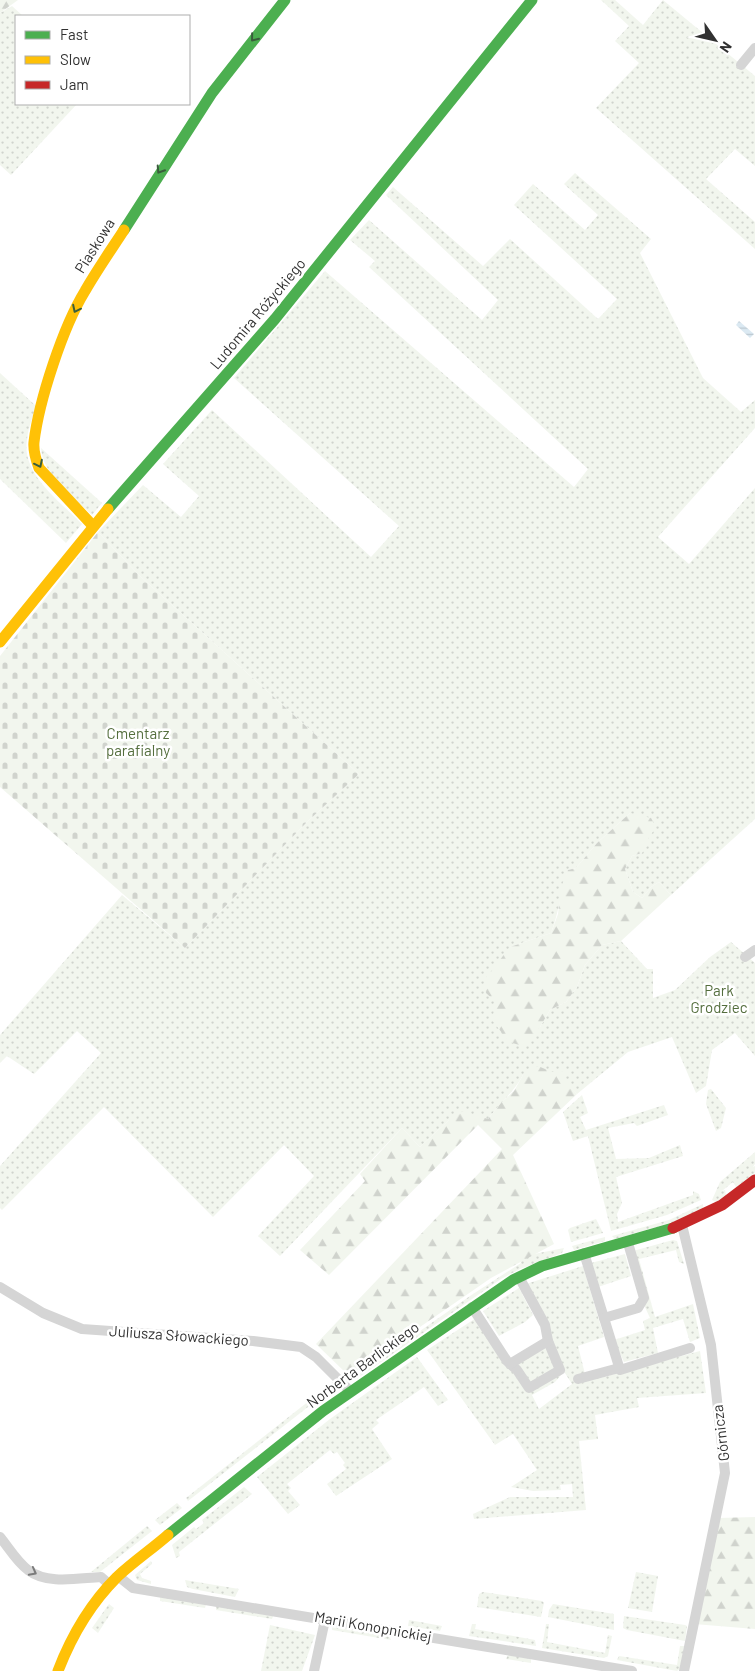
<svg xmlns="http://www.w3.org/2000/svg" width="755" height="1671" font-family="Barlow,sans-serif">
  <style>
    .grass { fill: url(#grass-dots) }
    .forest { fill: url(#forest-firs) }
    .cemetery { fill: url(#cemetery-stones) }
    .water { fill: url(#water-rules) }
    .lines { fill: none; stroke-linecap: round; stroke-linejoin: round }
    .street { stroke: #d5d5d5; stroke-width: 10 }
    .fast { stroke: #4caf50; stroke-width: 11 }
    .slow { stroke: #ffc107; stroke-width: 11 }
    .jam { stroke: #c62828; stroke-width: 11 }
    .oneway { stroke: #3a5d3c }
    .oneway2 { stroke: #7b7b7b }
    .labels { text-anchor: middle; stroke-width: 5; stroke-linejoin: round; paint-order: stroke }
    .street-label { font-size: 15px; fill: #313131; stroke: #fff }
    .park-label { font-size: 15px; fill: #546e3d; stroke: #fff }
  </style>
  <defs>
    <pattern id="grass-dots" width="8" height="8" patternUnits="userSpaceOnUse" patternTransform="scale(1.25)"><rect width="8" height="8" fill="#f2f6ee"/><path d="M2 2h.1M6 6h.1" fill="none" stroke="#d0d3cd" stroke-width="1.8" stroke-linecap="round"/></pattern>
    <pattern id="forest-firs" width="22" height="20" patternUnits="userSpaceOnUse" patternTransform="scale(1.25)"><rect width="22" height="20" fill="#f2f6ee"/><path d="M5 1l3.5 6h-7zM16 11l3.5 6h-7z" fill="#d0d3cd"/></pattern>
    <pattern id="cemetery-stones" width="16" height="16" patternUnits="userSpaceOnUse" patternTransform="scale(1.25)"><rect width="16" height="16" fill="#f2f6ee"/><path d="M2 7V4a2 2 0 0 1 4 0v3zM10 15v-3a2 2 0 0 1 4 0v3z" fill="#d0d3cd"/></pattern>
    <pattern id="water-rules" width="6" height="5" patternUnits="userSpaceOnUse" patternTransform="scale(1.25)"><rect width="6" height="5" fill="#dbe9f2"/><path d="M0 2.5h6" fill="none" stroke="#bcc8d0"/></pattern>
  </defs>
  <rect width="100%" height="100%" fill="#fff"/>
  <g class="grass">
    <polygon points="601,0 615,0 643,25 663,0 755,76 755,166 735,149 706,179 755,222 755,249 596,108 639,63 615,41 629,26"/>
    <polygon points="12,6 23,16 16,16 16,104 77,104 11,175 0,165 0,13"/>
    <path d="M575 173 651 239 640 253 703 378 741 412 755 400V428L658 537 689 564 755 488V819L671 895 659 882 651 887 642 898 633 892 625 869 632 856 642 853 630 813 597 843 576 868 568 870C561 891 559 912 551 933L510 947 540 1027 550 1010 566 1002 577 987 585 965 602 945 621 941 647 969H653V998L675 990 710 957 731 942 755 963V1056L735 1033 712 1050 706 1086 696 1093 672 1037 628 1052 577 1094 552 1072 523 1075C514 1092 500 1103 488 1119L449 1120 420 1147 402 1128 280 1256 258 1236 314 1176 284 1145 213 1217 104 1107 2 1210 0 1208V1166L101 1053 77 1031 34 1074 7 1056 0 1063V1035L122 895 185 948 307 822 359 774 140 576 98 532 143 485 181 517 199 496 163 464 212 410 371 557 399 526 234 378 325 271 574 487 588 469 369 267 375 261 350 240 369 220 482 320 498 300 386 195 393 187 483 266 510 239 598 319 617 299 514 205 533 184 585 230 598 215 564 184Z"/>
    <path d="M0 373 36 406C33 417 28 428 27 440 21 474 61 502 82 524L66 543 0 479Z"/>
    <path d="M41 448 102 503 92 515C73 497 43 475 41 448Z"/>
    <polygon points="711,1089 726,1108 721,1128 716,1131 706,1104 708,1090"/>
    <polygon points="582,1095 588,1113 580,1117 586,1130 664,1105 668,1115 637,1126 634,1123 608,1128 616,1159 649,1158 680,1145 683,1156 616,1177 622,1203 617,1214 618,1222 693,1195 693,1191 699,1194 701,1200 667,1215 611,1231 588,1136 573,1141 563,1112"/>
    <polygon points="755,1152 755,1164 753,1167 755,1166 755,1173 736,1187 733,1182 722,1191 725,1190 726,1195 716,1202 712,1200 720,1182"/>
    <polygon points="703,1204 703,1208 683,1219 615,1239 612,1236 669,1220"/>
    <polygon points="596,1219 603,1233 571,1242 568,1230 570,1228"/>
    <polygon points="605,1237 605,1241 574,1250 572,1246"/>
    <polygon points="673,1240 677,1241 684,1264 679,1262 676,1250 639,1259 655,1317 693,1304 700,1338 690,1342 683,1319 653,1328 658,1353 624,1362 614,1340 645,1330 643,1321 650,1318 644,1305 633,1251"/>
    <polygon points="564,1248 562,1253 520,1269 501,1279 355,1380 350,1380 470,1296 521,1263 520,1260 534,1254"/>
    <polygon points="625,1254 631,1276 598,1287 591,1263"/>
    <polygon points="583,1266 604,1337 578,1346 585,1374 600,1378 700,1351 706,1393 637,1398 639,1407 595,1415 598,1439 579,1441 586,1510 474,1519 473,1514 510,1497 573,1497 572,1484 560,1485 561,1490 533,1491 511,1487 537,1470 513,1434 495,1445 427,1350 476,1318 528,1391 562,1374 555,1382 532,1395 539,1409 572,1384 563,1370 526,1284"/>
    <polygon points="519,1288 533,1315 525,1322 499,1336 483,1311"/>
    <polygon points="548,1347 558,1369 529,1386 514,1365"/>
    <polygon points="417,1357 448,1400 438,1406 424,1387 376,1420 379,1423 372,1429 392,1459 336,1496 327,1484 346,1469 343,1465 345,1463 337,1452 334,1454 330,1450 287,1484 291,1488 288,1491 300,1505 288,1514 257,1477 330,1419"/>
    <polygon points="333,1382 336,1385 188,1501 186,1498"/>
    <polygon points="244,1487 252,1494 179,1552 180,1556 176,1558 172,1545 194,1527 196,1529 204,1523 202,1520"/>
    <polygon points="177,1503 182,1508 160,1525 155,1520"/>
    <polygon points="147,1526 152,1531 100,1572 91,1572"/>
    <polygon points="151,1561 152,1564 140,1574 142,1578 151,1581 151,1584 137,1580 135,1575"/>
    <polygon points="636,1572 658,1576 652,1612 628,1608"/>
    <polygon points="185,1580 239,1589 235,1597 193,1589 187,1587"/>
    <polygon points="483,1592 542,1601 544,1603 541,1617 477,1607 479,1594"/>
    <polygon points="160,1597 206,1604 205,1608 160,1601"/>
    <polygon points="109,1604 114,1608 98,1633 92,1628"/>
    <polygon points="553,1604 614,1614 614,1630 548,1617 549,1610"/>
    <polygon points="216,1606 273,1616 272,1619 216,1610"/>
    <polygon points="624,1616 685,1625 687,1626 685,1641 627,1630 623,1628"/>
    <polygon points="409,1620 442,1626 440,1631 408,1626"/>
    <polygon points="472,1624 476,1624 475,1629 535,1640 536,1646 469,1636"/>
    <polygon points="546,1624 549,1624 547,1642 605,1653 608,1635 612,1636 608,1656 604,1658 542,1648"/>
    <polygon points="270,1625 315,1635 302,1671 261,1671"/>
    <polygon points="332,1627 389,1636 391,1640 332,1630"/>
    <polygon points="680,1646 684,1646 680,1669 677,1671 617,1660 619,1656 677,1665"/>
    <polygon points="508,1655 531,1659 531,1663 506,1659"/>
  </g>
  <g class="forest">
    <polygon points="0,0 18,0 0,13"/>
    <polygon points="630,813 651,818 656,827 648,839 648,845 642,853 632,856 625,869 633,892 642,898 651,887 659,882 671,895 621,941 602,945 585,965 577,987 566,1002 550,1010 540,1027 523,1046 509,1042 492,1020 496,1002 486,993 484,980 510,947 551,933 558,914 561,887 568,870 576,868 597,843"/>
    <polygon points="538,1066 552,1072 564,1071 565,1082 577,1094 513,1155 554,1244 491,1278 349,1376 316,1344 502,1149 478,1125 329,1275 300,1250 365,1181 360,1174 402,1128 420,1147 449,1120 463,1111 488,1119 501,1103 514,1091 523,1075"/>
    <polygon points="755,1517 755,1629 694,1624 719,1518"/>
  </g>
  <polygon class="cemetery" points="98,532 140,576 359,774 307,822 185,948 0,787 0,656"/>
  <polygon class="water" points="739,321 754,334 750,338 736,325"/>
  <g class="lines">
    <g class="street">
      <polyline points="741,65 755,48"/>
      <polyline points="745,957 755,950"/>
      <polyline points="682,1225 711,1345 725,1473 684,1671"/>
      <polyline points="584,1253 620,1370 690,1348"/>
      <polyline points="0,1287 43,1313 82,1329 253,1341 301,1347 316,1357 350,1391"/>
      <polyline points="472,1307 507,1361 517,1370 529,1388 560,1370 548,1341 545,1325 519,1277"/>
      <polyline points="604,1318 638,1308 644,1298 628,1243"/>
      <polyline points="510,1364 548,1341"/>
      <polyline points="578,1379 619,1368"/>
      <path d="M0 1537C9 1548 17 1562 28 1570 47 1585 79 1578 101 1577L110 1585"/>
      <polyline points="118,1576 133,1588 632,1671"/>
      <polyline points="314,1671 325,1620"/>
    </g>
    <g class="fast">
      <polyline points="124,230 212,93 285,0"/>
      <polyline points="108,509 275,319 532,0"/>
      <polyline points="168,1535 323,1411 513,1280 542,1266 673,1228"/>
    </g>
    <g class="slow">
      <path d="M93 526 39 468C36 460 33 451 34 442 39 400 63 327 85 291 97 270 111 250 124 230"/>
      <polyline points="0,642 108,509"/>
      <path d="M58 1671C71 1637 91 1603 117 1577 133 1562 152 1549 168 1535"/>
    </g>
    <polyline class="jam" points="673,1228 722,1205 755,1180"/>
  </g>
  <defs><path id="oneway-chevron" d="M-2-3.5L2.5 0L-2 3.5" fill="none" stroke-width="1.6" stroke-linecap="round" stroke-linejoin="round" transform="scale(1.25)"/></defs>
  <g class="oneway">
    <use href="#oneway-chevron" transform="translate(254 38) rotate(129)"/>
    <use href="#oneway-chevron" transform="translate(160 170) rotate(123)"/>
    <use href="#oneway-chevron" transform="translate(76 309) rotate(116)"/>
    <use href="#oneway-chevron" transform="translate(39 464) rotate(64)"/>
  </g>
  <use class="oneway2" href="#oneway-chevron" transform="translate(33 1572) rotate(28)"/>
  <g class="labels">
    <g class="street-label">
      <text transform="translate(95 246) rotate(-58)" y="5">Piaskowa</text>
      <text transform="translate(258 314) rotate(-50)" y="5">Ludomira Różyckiego</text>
      <text transform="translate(179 1336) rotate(4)" y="5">Juliusza Słowackiego</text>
      <text transform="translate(363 1365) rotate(-36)" y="5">Norberta Barlickiego</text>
      <text transform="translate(721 1433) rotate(-97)" y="5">Górnicza</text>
      <text transform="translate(373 1627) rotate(10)" y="5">Marii Konopnickiej</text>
    </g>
    <g class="park-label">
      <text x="138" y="739">Cmentarz<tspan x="138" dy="17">parafialny</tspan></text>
      <text x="719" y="996">Park<tspan x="719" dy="17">Grodziec</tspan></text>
    </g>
  </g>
  <rect x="15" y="15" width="175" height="90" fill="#ffffff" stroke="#adadad"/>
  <rect x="25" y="31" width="25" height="8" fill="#4caf50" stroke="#adadad"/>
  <text x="60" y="40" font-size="15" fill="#313131">Fast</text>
  <rect x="25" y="56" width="25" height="8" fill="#ffc107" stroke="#adadad"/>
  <text x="60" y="65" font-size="15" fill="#313131">Slow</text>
  <rect x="25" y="81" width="25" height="8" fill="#c62828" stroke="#adadad"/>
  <text x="60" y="90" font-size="15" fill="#313131">Jam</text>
  <g transform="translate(715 40) rotate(124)" stroke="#ffffff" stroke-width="4" paint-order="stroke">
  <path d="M0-4L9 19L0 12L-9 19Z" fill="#313131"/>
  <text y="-8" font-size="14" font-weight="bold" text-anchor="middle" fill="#313131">N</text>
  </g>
</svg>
